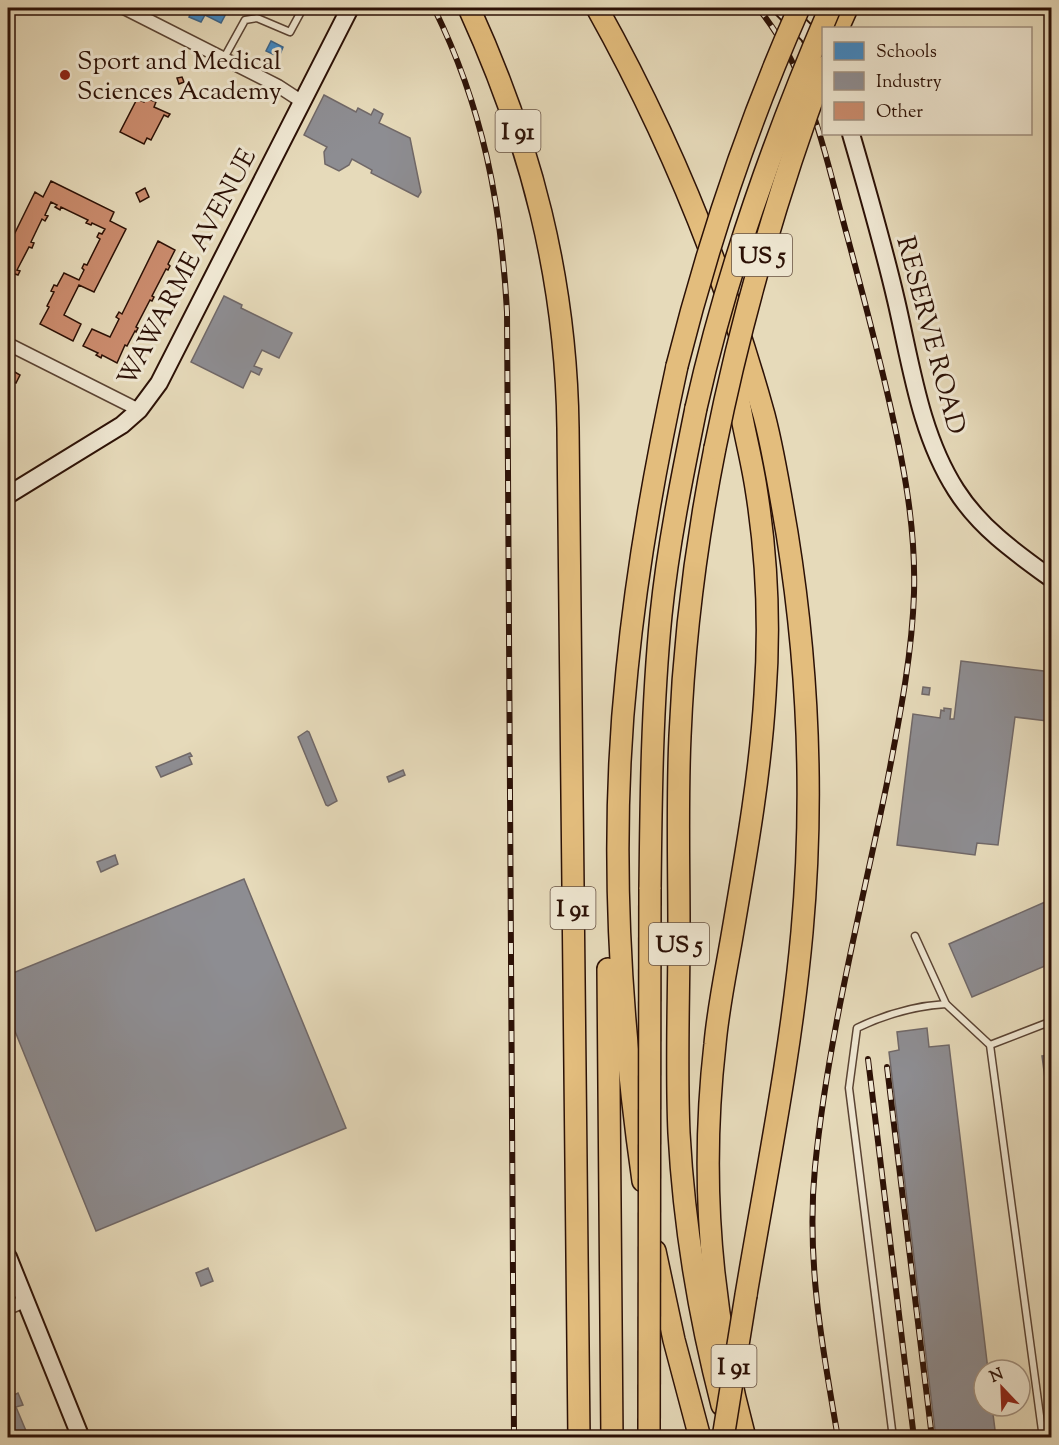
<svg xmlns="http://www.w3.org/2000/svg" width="1059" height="1445" font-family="'Sorts Mill Goudy',serif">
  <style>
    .schools { fill: #3f88c5; stroke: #39648c; stroke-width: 1.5 }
    .industry { fill: #8d8d92; stroke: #706868; stroke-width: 1.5 }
    .building { fill: #cb8c6e; stroke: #2c1106; stroke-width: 1.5 }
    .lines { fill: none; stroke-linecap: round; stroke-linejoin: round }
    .lane-casing { stroke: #5a4333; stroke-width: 9 }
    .street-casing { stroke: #5a4333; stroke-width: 15 }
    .secondary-casing { stroke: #2c1106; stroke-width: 20 }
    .highway-casing { stroke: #2c1106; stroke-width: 24 }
    .lane { stroke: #efe7d2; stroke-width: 6 }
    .street { stroke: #efe7d2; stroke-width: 12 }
    .secondary { stroke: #efe7d2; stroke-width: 16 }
    .highway { stroke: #e3bd7d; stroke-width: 21 }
    .rail-casing { stroke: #2c1106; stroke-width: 6 }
    .rail { stroke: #efe7d2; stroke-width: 4; stroke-dasharray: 11; stroke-linecap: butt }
    .highway-bridge-casing { stroke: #2c1106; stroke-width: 24; stroke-linecap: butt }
    .highway-bridge { stroke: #e3bd7d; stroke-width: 21 }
    .poi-dot { fill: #8f2418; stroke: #efe7d2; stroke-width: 2 }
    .labels { text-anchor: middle; stroke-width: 6; stroke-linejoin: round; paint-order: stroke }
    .shield { fill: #efe7d2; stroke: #665143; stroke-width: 1.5 }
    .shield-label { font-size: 24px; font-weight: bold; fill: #2c1106 }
    .poi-label { font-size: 26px; fill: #2c1106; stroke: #efe7d2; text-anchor: start }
    .street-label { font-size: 26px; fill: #2c1106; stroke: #efe7d2 }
  </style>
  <rect width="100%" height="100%" fill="#e6daba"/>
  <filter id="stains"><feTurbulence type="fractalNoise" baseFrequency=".00333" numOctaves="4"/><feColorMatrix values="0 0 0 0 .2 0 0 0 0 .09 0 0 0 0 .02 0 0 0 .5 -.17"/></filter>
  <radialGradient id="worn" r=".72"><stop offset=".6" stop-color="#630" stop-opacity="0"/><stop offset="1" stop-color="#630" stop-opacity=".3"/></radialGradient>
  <g class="schools">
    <polygon points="183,8 229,8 221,23 205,15 201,22 189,17 191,12"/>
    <polygon points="271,41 283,47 279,57 266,51"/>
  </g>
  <g class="industry">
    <polygon points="324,95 356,112 358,108 371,115 374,109 383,114 379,123 410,138 421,192 418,197 371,173 372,170 352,159 349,165 339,171 325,164 324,152 327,147 304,135"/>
    <polygon points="224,296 242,305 241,308 292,333 279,358 262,350 254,366 262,369 259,375 251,371 243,388 191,362"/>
    <polygon points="961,661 1052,672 1047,721 1015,717 998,845 977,843 975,855 897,845 913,714 940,718 941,710 944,711 944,708 951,709 950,719 954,719"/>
    <polygon points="923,687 930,688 929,695 922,694"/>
    <polygon points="307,731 309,732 337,801 328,806 326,805 298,737"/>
    <polygon points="190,753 192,756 189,757 192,764 161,777 156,767"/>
    <polygon points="403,770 405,775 389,782 387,777"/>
    <polygon points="115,855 118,864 101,872 97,862"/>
    <polygon points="244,879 346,1128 96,1231 8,1014 8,975"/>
    <polygon points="1052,899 1052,963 972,997 949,944"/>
    <polygon points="927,1028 929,1047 949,1045 988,1370 984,1370 984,1406 992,1406 996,1438 936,1438 889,1052 899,1050 897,1032"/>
    <polygon points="1052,1055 1052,1131 1042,1056"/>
    <polygon points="208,1268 213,1281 201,1286 196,1273"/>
    <polygon points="8,1385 12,1396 18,1393 23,1405 16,1407 29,1438 8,1438"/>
  </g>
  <g class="building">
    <polygon points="182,77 184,82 179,84 177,78"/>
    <polygon points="146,98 156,102 154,107 170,114 168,117 164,115 151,140 147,138 144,144 120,132 137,99 144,102"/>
    <polygon points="51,181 114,212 110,221 126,229 94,292 79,285 64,315 81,324 73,341 40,324 49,307 47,306 54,292 51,291 54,285 57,286 64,273 79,280 84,270 82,268 84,264 87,265 100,239 97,237 99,233 102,234 105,229 92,223 91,225 86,223 88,220 61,207 60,210 55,207 57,205 51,202 45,215 48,216 45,221 42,219 31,242 34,243 32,248 29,247 17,270 20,271 18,275 15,274 8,288 8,247 35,192 43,197"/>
    <polygon points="145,188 149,197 140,202 136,193"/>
    <polygon points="158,241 175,250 168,264 170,266 168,270 166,269 152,296 154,297 152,301 150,300 136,327 138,328 136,332 135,331 127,346 125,345 117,363 102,355 101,358 96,355 98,353 83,346 92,329 110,337 119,319 116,317 119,312 122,314"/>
    <polygon points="8,368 20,375 16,383 14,382 13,390 8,386"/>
  </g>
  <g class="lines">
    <defs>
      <g id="lane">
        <polyline points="224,58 245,20 257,18 290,32 303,8"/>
        <polyline points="915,936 946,1004"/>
        <polyline points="990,1045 1052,1021"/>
        <path d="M893 1438 849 1088 857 1028C886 1014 914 1006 946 1004L990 1045 1043 1438"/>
      </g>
      <g id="street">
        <polyline points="124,8 278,86 301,101"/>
        <polyline points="8,344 139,410"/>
        <polyline points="8,1308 25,1301"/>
      </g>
      <g id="secondary">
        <polyline points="782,8 809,35 818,52"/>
        <path d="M851 134C867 189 883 244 896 300 911 364 920 434 956 490 980 528 1016 553 1052 579"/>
        <polyline points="8,495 122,425 139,410 159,383 350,8"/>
        <polyline points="8,1257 81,1438"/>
      </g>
      <g id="highway">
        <path d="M469 8C531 144 566 278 568 428L579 1438"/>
        <path d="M597 8C668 135 725 274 764 415 774 453 780 493 787 533 808 664 814 799 802 932 791 1054 766 1175 746 1295"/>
        <polyline points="838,28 847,8"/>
        <path d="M734 365C737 407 750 448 756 488 767 556 770 626 765 695 760 778 745 860 731 942 725 976 718 1010 715 1044 700 1176 710 1309 745 1438"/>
        <path d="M715 448C696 543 684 639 680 736 677 801 679 865 679 930 679 997 676 1065 679 1133 684 1226 699 1316 722 1405"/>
        <path d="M650 889C651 797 652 706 661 615 668 546 682 477 696 408"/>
        <polyline points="608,969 612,1438"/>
        <path d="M643 1181C619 1013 609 840 627 670 637 567 655 467 677 366"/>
        <polyline points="655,1251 674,1340 700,1438"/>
      </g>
    </defs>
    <use href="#lane" class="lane-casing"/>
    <use href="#street" class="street-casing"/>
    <use href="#secondary" class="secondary-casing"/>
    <use href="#highway" class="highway-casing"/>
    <use href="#lane" class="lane"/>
    <use href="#street" class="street"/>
    <use href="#secondary" class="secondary"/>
    <use href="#highway" class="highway"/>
    <defs>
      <g id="rail">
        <path d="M434 8C483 108 501 202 507 312L514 1438"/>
        <path d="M758 8C811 72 826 160 848 239 862 291 876 344 888 396 903 461 916 526 914 593 912 657 899 720 887 783 861 910 828 1037 815 1167 806 1260 822 1346 838 1438"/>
        <polyline points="868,1059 914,1438"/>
        <polyline points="887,1067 932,1438"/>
      </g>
    </defs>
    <use href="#rail" class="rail-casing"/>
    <use href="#rail" class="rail"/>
    <defs>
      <g id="highway-bridge">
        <path d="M677 366C708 243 748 123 799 8"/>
        <path d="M696 408C727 270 774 138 830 8"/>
        <path d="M715 448C741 318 778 191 824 67"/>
        <polyline points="649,1438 650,889"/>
        <polyline points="723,1438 746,1295"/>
      </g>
    </defs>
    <use href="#highway-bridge" class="highway-bridge-casing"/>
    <use href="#highway-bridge" class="highway-bridge"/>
  </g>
  <circle class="poi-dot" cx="65" cy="75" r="6"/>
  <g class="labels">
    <g class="shield">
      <rect x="495.5" y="110" width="45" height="42" rx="4.5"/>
      <rect x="732" y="234" width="60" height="42" rx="4.5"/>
      <rect x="550.5" y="887" width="45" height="42" rx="4.5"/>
      <rect x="649" y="923" width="60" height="42" rx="4.5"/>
      <rect x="711.5" y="1345" width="45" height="42" rx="4.5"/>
    </g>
    <g class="shield-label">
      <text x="518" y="139">I 91</text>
      <text x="762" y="263">US 5</text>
      <text x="573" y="916">I 91</text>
      <text x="679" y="952">US 5</text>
      <text x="734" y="1374">I 91</text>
    </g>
    <g class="poi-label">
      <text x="77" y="69">Sport and Medical<tspan x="77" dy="30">Sciences Academy</tspan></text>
    </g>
    <g class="street-label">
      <text transform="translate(186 267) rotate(-62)" y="9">WAWARME AVENUE</text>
      <text transform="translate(932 335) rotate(75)" y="9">RESERVE ROAD</text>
    </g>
  </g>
  <rect width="1059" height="1445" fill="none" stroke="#e6daba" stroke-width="30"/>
  <rect x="9" y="9" width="1041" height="1427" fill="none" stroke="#2c1106" stroke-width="3"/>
  <rect x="15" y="15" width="1029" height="1415" fill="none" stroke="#2c1106" stroke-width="1.5"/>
  <rect x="822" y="27" width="210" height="108" fill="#efe7d2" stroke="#a19180" stroke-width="1.5"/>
  <rect x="834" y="42" width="30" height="18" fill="#3f88c5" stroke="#a19180" stroke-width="1.5"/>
  <text x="876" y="57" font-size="18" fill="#2c1106">Schools</text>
  <rect x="834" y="72" width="30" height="18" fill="#8d8d92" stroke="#a19180" stroke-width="1.5"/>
  <text x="876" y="87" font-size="18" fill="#2c1106">Industry</text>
  <rect x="834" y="102" width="30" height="18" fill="#cb8c6e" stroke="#a19180" stroke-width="1.5"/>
  <text x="876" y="117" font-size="18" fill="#2c1106">Other</text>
  <g transform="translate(1002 1388) rotate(337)"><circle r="28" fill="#efe7d2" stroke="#a19180" stroke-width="1.5"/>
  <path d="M0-4.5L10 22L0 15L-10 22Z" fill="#8f2418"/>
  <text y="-9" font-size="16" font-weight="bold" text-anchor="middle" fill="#2c1106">N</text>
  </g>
  <rect width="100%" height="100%" filter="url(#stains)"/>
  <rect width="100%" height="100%" fill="url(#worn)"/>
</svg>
